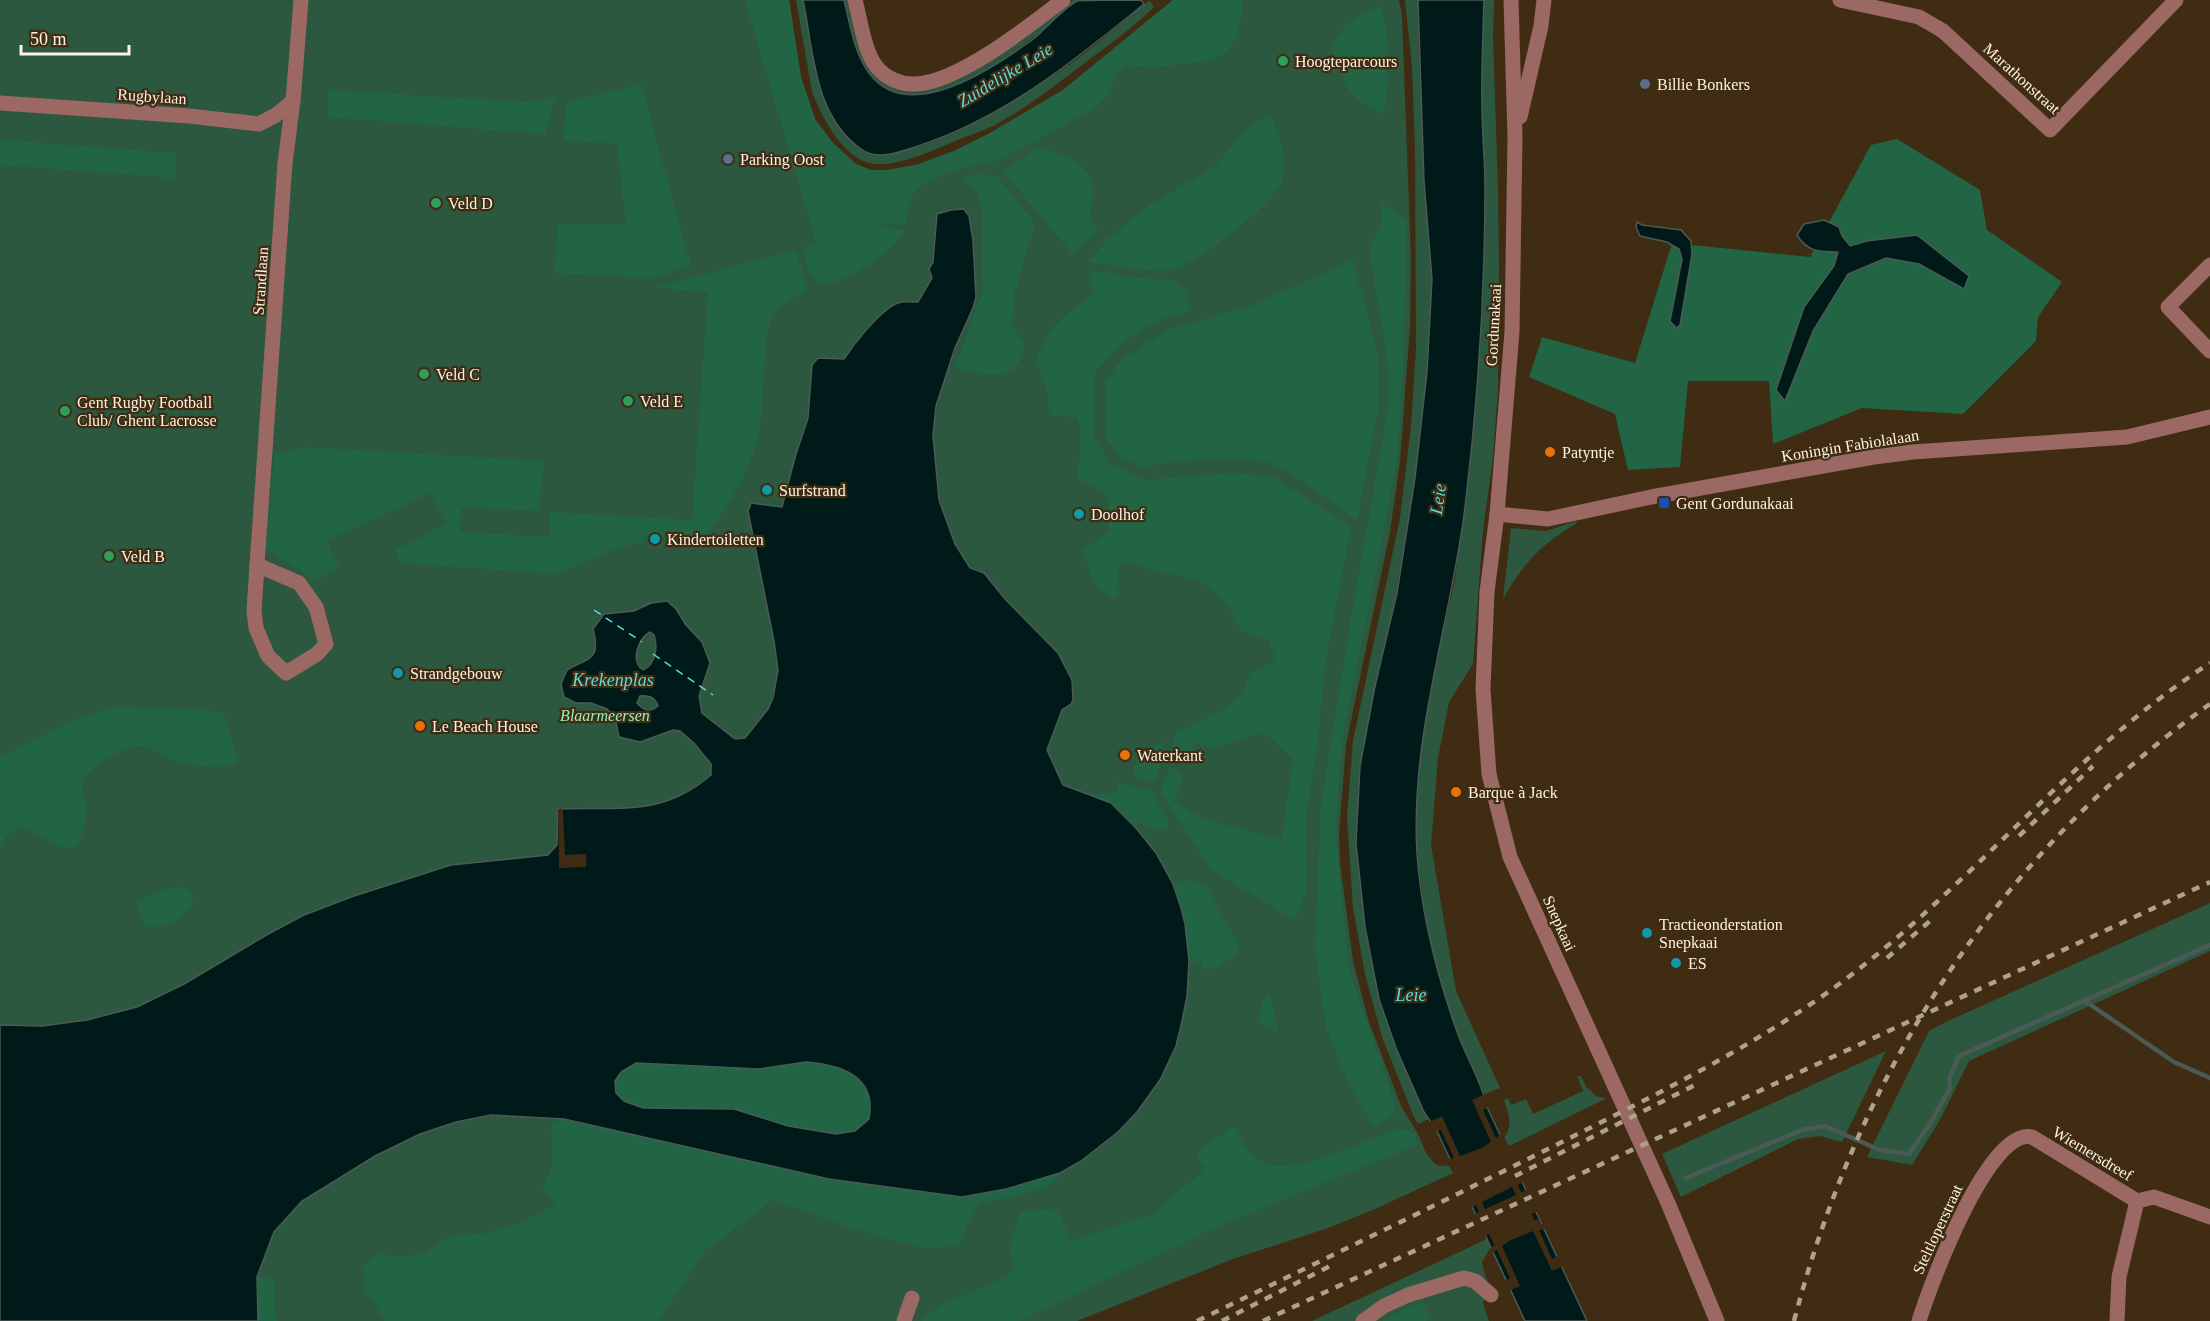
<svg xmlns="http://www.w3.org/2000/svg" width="2210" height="1321" font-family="Georgia,serif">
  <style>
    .green { fill: #2c5840 }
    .forest { fill: #226544 }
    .water { fill: #001919; stroke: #4c5a55; stroke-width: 1.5; fill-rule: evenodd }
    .pier { fill: #3f2c12; fill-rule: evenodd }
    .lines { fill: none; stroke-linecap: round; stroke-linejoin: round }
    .stream { stroke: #4c5a55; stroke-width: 4.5 }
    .ferry { stroke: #54dede; stroke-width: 1.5; stroke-dasharray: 8 6; stroke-linecap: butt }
    .minor { stroke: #9b6863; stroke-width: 15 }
    .tertiary { stroke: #9b6863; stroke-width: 15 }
    .rail { stroke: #b0a18d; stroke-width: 4.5; stroke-dasharray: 8 8; stroke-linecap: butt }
    .leisure-dot { fill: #2e9e5b; stroke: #3f2c12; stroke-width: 2 }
    .service-dot { fill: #5c6f8a; stroke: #3f2c12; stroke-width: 2 }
    .food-dot { fill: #e8710a; stroke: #3f2c12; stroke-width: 2 }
    .culture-dot { fill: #0f9aa8; stroke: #3f2c12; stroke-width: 2 }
    .transit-dot { fill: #1a4fb4; stroke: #3f2c12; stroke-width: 2 }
    .labels { text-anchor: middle; stroke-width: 4.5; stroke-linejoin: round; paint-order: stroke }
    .poi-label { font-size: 16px; fill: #fef2e2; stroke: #3f2c12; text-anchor: start }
    .street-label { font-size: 16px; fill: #fef2e2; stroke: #3f2c12 }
    .park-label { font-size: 16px; font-style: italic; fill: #92f1bc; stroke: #3f2c12 }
    .water-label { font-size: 18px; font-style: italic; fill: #54dede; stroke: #3f2c12 }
  </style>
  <rect width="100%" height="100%" fill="#3f2c12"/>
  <g class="green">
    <polygon points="0,0 789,0 801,77 815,119 833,143 856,164 871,170 886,170 916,165 954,151 990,133 1063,90 1173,0 1399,0 1402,15 1411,261 1410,326 1400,461 1390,532 1346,745 1339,834 1340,863 1353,961 1368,1019 1401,1106 1419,1136 1425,1151 1432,1161 1437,1165 1449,1166 1453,1173 1375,1209 1328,1228 1233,1259 1077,1321 0,1321"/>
    <path d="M796 0H803C814 48 814 113 857 146 899 179 1033 91 1070 64 1096 46 1120 24 1144 4L1150 1 1154 7C1132 28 1108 46 1083 64 1055 86 1025 109 993 126 978 133 961 138 946 145 925 154 886 171 863 161 838 149 822 116 812 92Z"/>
    <path d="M844 0H852L868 59 919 89 1060 10 1073 0H1079C1037 35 920 140 869 74 854 54 850 24 844 0Z"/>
    <polygon points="1405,0 1418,0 1419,63 1432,279 1427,372 1415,478 1396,595 1360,766 1365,927 1379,999 1396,1048 1424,1112 1429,1119 1418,1124 1413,1115 1382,1037 1365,974 1353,908 1347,817 1353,741 1400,518 1411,426 1416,349 1415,148 1412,68"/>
    <polygon points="1484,0 1494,0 1493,37 1498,190 1499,265 1498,389 1493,458 1483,530 1473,664 1449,702 1438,758 1431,845 1456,991 1500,1088 1485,1094 1457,1032 1434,962 1424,907 1417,853 1416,781 1427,704 1455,580 1476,406 1483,303 1485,185 1481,106"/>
    <path d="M1576 521 1577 523C1541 545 1524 562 1503 599L1511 528 1546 531Z"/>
    <polygon points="2210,903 2210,951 1969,1061 1940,1120 1912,1165 1867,1157 1929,1031 1948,1021"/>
    <polygon points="1886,1051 1842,1142 1820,1136 1798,1139 1681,1197 1662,1154"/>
    <path d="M1577 1076H1581L1586 1087 1598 1097 1607 1098 1509 1146 1504 1138C1514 1125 1508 1113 1504 1100L1508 1098 1511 1105 1526 1099 1533 1114 1583 1091Z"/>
    <polygon points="1487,1239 1491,1247 1482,1262 1485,1276 1491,1288 1483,1303 1489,1321 1312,1321"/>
  </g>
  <g class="forest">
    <path d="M745 0H789L801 77 815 119 833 143 856 164 871 170H886L916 165 954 151 990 133 1063 90 1173 0H1242L1243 8 1237 38 1225 53 1208 61 1156 67 1128 65 1116 74 1110 93 1097 107 1035 141 993 162 973 164 945 174 922 185 914 193 909 204 905 225 883 223V226L904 230C897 250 852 278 831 283 827 284 822 284 817 284L809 272 803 248 816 242Z"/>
    <path d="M1381 6C1391 42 1389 77 1384 114 1348 99 1340 82 1332 44 1346 22 1357 15 1381 6Z"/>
    <polygon points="641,84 691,266 653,278 554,273 558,224 626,224 617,144 563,140 567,102"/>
    <polygon points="329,90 525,102 555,98 545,134 327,117"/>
    <path d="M1271 115C1278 133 1288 159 1283 178 1276 204 1196 264 1171 270 1153 274 1108 264 1088 262L1108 239 1150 205 1213 168 1250 126Z"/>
    <polygon points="1897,139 1980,190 1987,230 2062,282 2038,317 2036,341 1963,414 1862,408 1773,444 1769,381 1688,381 1680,467 1628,470 1615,414 1529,377 1542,337 1635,363 1672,243 1810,257 1871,145"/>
    <polygon points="0,140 176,153 175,178 0,165"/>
    <path d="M1038 148C1058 152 1084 159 1092 181 1095 191 1091 209 1090 219L1098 229 1086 243 1072 253 1003 171Z"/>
    <path d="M979 173 998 177 1033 221 1034 227 1014 295 1012 326 1025 345C1023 351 1021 359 1018 363 1004 383 973 372 955 367L983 291V212L976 191 963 178Z"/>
    <polygon points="1382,203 1407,221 1403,368 1398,453 1376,574 1346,717 1339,774 1336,835 1349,972 1388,1082 1396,1112 1373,1126 1349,1083 1326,1027 1315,951 1321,804 1353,607 1389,403 1387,356 1369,249 1382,223"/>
    <path d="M795 250 801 266 806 290C802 295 800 295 794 298 777 305 772 315 767 332L760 431 754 451 743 479 723 513 698 546 669 541V535H645L644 542 617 548 558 574 400 563 395 550 447 523 431 493 327 541 339 568 316 581 266 550 274 455 304 447 544 461 539 511 461 507 460 532 549 537 550 512 692 520 708 293 656 287Z"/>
    <polygon points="1353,260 1378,358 1379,404 1357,520 1301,480 1268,461 1228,459 1179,461 1144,467 1121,459 1105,437 1105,383 1122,359 1170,329 1251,306"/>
    <path d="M1092 270 1137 278 1175 280 1186 293 1191 310 1158 321 1122 343 1095 372 1093 434 1111 465 1144 480 1233 473 1273 477 1351 527 1326 658 1317 746 1306 817 1307 888 1295 920 1210 869 1160 791 1170 767 1183 774 1175 802 1204 819 1282 840 1293 759 1264 732 1214 749 1198 741 1183 765 1173 761V738L1177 733 1225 709 1242 694 1250 673 1276 661 1269 641 1240 630 1228 605 1211 589 1195 579 1151 570 1132 561 1122 563 1117 575 1120 593 1114 599 1096 587 1082 551 1109 532 1108 495 1078 479 1081 432 1077 418 1049 415 1047 388 1036 363C1049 323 1063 317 1094 294L1087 279Z"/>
    <path d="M114 707 198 709 224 713 239 763C221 770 189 766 171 759 162 756 151 747 141 746 128 744 83 770 81 783 80 790 86 799 86 806 87 820 82 833 78 846L62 848 20 827 6 836 0 851V757L80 717Z"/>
    <polygon points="1162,741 1165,755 1154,782 1142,780 1132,775 1140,752"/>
    <polygon points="1117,782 1152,791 1170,824 1165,829 1156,829 1139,823 1135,827 1111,803 1093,795 1117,792"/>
    <polygon points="1192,880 1207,888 1239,946 1238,954 1218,967 1208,970 1202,967 1201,962 1189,961 1185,924 1173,884"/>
    <path d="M185 886 194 900C182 921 169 926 145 927L136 902 158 891Z"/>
    <polygon points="1270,993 1278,1032 1264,1026 1258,1019 1262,1003"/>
    <path d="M806 1062C842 1065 877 1076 869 1119L855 1131 836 1134 788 1126 734 1109 643 1108 624 1101 616 1093 615 1081 621 1072 636 1063 759 1069Z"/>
    <path d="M564 1119 829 1179 962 1197 1006 1189 1060 1173C1059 1175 1058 1179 1056 1181 1044 1192 995 1201 979 1203L966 1227 960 1245 927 1249 846 1227 774 1199 706 1250 659 1321H385L365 1289 363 1266 377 1254 398 1256 424 1254 450 1236 485 1233 522 1222 556 1204 542 1189 553 1165 551 1124Z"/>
    <path d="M1235 1127C1239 1134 1242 1142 1246 1148 1268 1178 1304 1164 1332 1154 1346 1149 1362 1144 1376 1138 1390 1132 1401 1125 1415 1134L1417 1145 1221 1225 1019 1321H921L943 1304 1008 1277 1014 1264 1008 1247 1022 1211 1058 1209 1070 1241 1156 1213 1175 1194 1203 1172 1204 1166 1196 1155 1207 1144Z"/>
    <polygon points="257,1277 275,1280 275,1313 278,1321 258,1321"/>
    <polygon points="1423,1303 1431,1319 1424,1321 1382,1321 1412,1305"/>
  </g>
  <g class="water">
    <path d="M803 0H844C850 24 854 53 869 73 909 127 994 67 1032 40 1047 28 1061 10 1077 1 1085 0 1130 0 1141 0L1144 4C1074 61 1004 118 918 146 900 152 877 161 861 149 813 114 814 52 803 0Z"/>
    <path d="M1418 0H1484C1483 36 1481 72 1482 107 1482 134 1485 160 1485 186 1485 294 1478 401 1465 507 1451 623 1410 734 1417 853 1421 913 1436 972 1456 1029 1465 1056 1481 1079 1487 1107L1587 1321H1525L1438 1133 1424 1112 1396 1048 1379 999 1365 927 1356 843 1360 766 1375 686 1397 593 1415 478 1427 372 1432 279 1424 181Z"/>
    <path d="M964 209 969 216 973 241 976 297 973 308 955 348 936 406 933 435 939 500 955 544 970 568 984 573 1005 599 1058 653 1072 680 1073 700 1071 704 1062 710 1047 750 1063 785 1111 803 1135 827 1156 853 1173 884 1181 908 1185 924 1189 961 1187 996 1182 1021 1176 1046 1160 1080 1137 1112 1118 1132 1081 1161 1060 1173 1006 1189 962 1197 829 1179 564 1119 491 1115 456 1122 420 1134 375 1156 302 1201 274 1232 257 1277 258 1321H0V1025L42 1026 87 1020 137 1007 184 984 270 933 304 915 354 896 451 865 548 855 557 845 558 809C619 806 661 818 711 775V764L694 743 680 731 673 730 640 742 619 737 615 717 607 709 591 703H576L564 697 561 684 567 670C590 657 601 660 593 629L604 614 634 611 651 603 667 601 676 609 686 625 702 642 710 663 699 696 702 713 735 739 745 738 768 709 773 698 778 670 774 641 748 511 751 503 782 507 796 454 808 418 812 365 818 358 844 359C854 344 881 309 898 303 903 301 912 302 918 302L932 278 929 269 933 262 937 214 951 210ZM650 632 654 635C658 648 656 664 643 670 630 661 638 639 650 632ZM640 696C649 695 655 697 658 706 650 713 643 710 637 703ZM806 1062C842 1065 877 1076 869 1119L855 1131 836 1134 788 1126 734 1109 643 1108 624 1101 616 1093 615 1081 621 1072 636 1063 759 1069Z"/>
    <path d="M1824 220 1839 227 1842 236 1850 246 1867 241 1917 235 1969 276 1964 289 1919 264 1886 258 1848 274 1813 331 1785 401 1776 390 1804 307 1834 266 1838 252C1820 251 1808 253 1797 235L1804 224Z"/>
    <polygon points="1637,222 1642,225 1681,230 1691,241 1692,254 1680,325 1676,328 1670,321 1682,259 1679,249 1667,242 1640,236 1636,227"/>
  </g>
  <g class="pier">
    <polygon points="558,809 563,809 565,855 586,854 586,867 559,868"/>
    <path d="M1485 1094 1490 1106 1483 1110 1496 1138 1502 1133 1525 1181 1518 1185 1521 1192 1529 1189 1539 1211 1532 1214 1534 1220 1538 1219 1540 1224H1545L1547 1229 1539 1230 1552 1259 1560 1255 1565 1265 1552 1271 1533 1231 1511 1240 1502 1246 1520 1286 1508 1291 1504 1282 1510 1278 1497 1250 1491 1254 1489 1250 1494 1245 1489 1234 1483 1237 1476 1222 1473 1215 1479 1212 1476 1205 1470 1208 1447 1159 1454 1158 1441 1130 1434 1132 1428 1123 1442 1116 1460 1156 1482 1148 1491 1142 1472 1100ZM1512 1187 1516 1195 1485 1209 1482 1202Z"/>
  </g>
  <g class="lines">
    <g class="stream">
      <polyline points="2085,1001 2174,1062 2210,1078"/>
      <polyline points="1686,1178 1802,1130 1825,1126 1880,1150 1909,1154 1931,1122 1950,1088 1949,1079 1959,1056 2210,945"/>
    </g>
    <g class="ferry">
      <polyline points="594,610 642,642"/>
      <polyline points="653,654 713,695"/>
    </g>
    <g class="minor">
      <path d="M855 0C860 18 864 51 876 66 885 78 901 85 916 84 959 82 1029 26 1063 0"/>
      <polyline points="1840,0 1919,17 1943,31 2050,130 2176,0"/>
      <polyline points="0,103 189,116 259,124 276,115 293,101"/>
      <polyline points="2210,265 2168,307 2210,351"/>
      <polyline points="257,565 285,163 293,101 301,0"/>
      <polygon points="257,565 299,583 316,607 326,644 317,654 286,673 268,656 256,628 254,611"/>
      <polyline points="904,1321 912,1298"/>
      <polyline points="1363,1321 1384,1306 1408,1295 1464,1278 1475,1281 1491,1295"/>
      <path d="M1919 1321C1930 1286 1988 1127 2032 1137L2137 1201 2154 1197 2210 1217"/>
      <polyline points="2117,1321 2119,1277 2137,1201"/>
    </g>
    <g class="tertiary">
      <polyline points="1511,0 1515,137 1512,332 1497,514 1487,592 1483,689 1489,774 1510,857 1668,1203 1717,1321"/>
      <polyline points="1520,117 1541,26 1544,0"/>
      <polyline points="1497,514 1548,519 1651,497 1874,457 1913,452 2127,437 2210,417"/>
    </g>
    <g class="rail">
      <polyline points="2019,836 2093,766"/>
      <polyline points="1887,958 1930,921"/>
      <polyline points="1515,1176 1697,1084"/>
      <path d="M1197 1321C1317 1263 1436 1205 1554 1146 1649 1098 1744 1052 1831 990 1967 892 2069 754 2210 663"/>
      <polyline points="1222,1321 1334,1264"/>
      <polyline points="1263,1321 2210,882"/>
      <path d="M1794 1321C1859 1072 1998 854 2210 704"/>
    </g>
  </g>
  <g class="leisure-dot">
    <circle cx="1283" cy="61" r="6"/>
    <circle cx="436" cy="203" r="6"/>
    <circle cx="424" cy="374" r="6"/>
    <circle cx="628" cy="401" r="6"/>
    <circle cx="65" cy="411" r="6"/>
    <circle cx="109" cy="556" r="6"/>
  </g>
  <g class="service-dot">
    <circle cx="1645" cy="84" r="6"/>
    <circle cx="728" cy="159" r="6"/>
  </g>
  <g class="food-dot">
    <circle cx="1550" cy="452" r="6"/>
    <circle cx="420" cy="726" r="6"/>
    <circle cx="1125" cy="755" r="6"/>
    <circle cx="1456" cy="792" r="6"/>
  </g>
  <g class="culture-dot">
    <circle cx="767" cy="490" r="6"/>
    <circle cx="1079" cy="514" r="6"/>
    <circle cx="655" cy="539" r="6"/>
    <circle cx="398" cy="673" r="6"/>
    <circle cx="1647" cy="933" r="6"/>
    <circle cx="1676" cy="963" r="6"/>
  </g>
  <rect class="transit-dot" x="1658" y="497" width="12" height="12" rx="3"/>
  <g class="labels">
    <g class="poi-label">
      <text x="1295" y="67">Hoogteparcours</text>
      <text x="1657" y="90">Billie Bonkers</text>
      <text x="740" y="165">Parking Oost</text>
      <text x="448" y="209">Veld D</text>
      <text x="436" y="380">Veld C</text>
      <text x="640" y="407">Veld E</text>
      <text x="77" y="408">Gent Rugby Football<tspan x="77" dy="18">Club/ Ghent Lacrosse</tspan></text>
      <text x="1562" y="458">Patyntje</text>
      <text x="779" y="496">Surfstrand</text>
      <text x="1676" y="509">Gent Gordunakaai</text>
      <text x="1091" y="520">Doolhof</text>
      <text x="667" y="545">Kindertoiletten</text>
      <text x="121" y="562">Veld B</text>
      <text x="410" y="679">Strandgebouw</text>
      <text x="432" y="732">Le Beach House</text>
      <text x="1137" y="761">Waterkant</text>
      <text x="1468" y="798">Barque à Jack</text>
      <text x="1659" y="930">Tractieonderstation<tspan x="1659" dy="18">Snepkaai</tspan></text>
      <text x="1688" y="969">ES</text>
    </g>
    <g class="street-label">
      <text transform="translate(2022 78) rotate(42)" y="6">Marathonstraat</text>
      <text transform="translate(152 96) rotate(4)" y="6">Rugbylaan</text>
      <text transform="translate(260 281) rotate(-86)" y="6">Strandlaan</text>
      <text transform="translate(1493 325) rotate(-87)" y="6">Gordunakaai</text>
      <text transform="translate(1850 445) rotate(-9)" y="6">Koningin Fabiolalaan</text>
      <text transform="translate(1560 923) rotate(66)" y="6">Snepkaai</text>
      <text transform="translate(2093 1153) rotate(31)" y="6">Wiemersdreef</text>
      <text transform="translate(1937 1229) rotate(-65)" y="6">Steltloperstraat</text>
    </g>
    <g class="park-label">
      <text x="605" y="721">Blaarmeersen</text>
    </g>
    <g class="water-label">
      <text transform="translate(1005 75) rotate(-31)" y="6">Zuidelijke Leie</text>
      <text transform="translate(1438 499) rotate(-82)" y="6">Leie</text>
      <text x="613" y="686">Krekenplas</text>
      <text x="1411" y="1001">Leie</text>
    </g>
  </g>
  <path d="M21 45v9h108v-9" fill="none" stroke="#fef2e2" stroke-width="3"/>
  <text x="30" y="45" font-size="18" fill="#fef2e2" stroke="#3f2c12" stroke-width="4.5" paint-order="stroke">50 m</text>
</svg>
